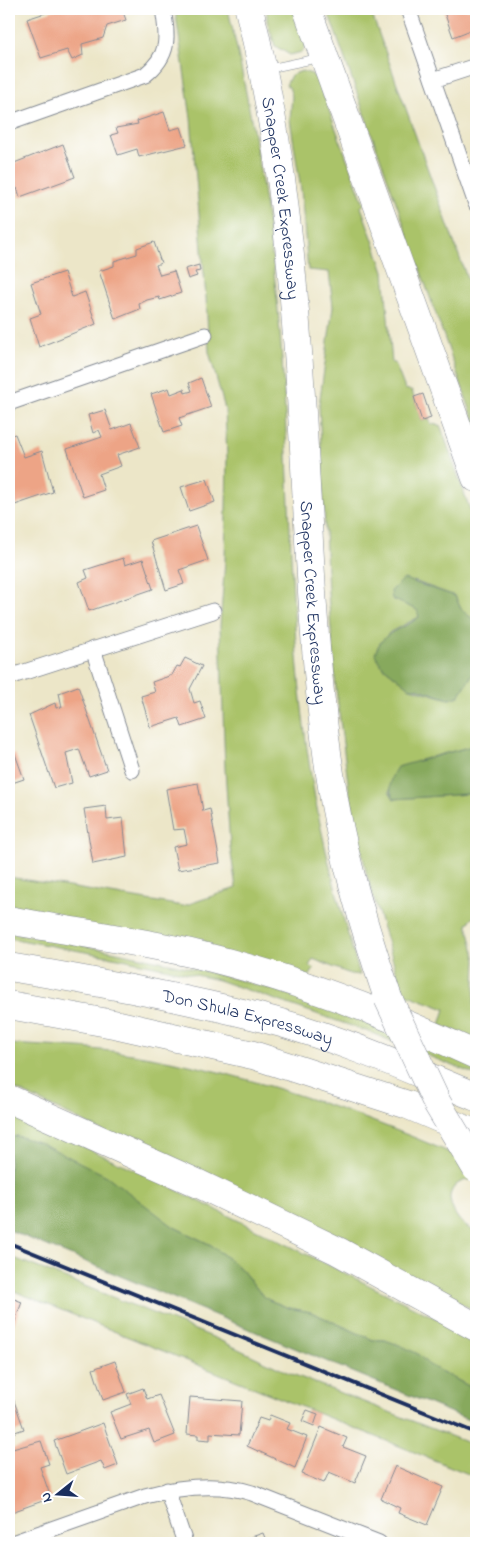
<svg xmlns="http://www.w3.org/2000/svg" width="485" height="1552" font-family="'Indie Flower',sans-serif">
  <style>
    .green { fill: #aac369; stroke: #627964 }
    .forest { fill: #87a95d; stroke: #516c5e }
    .building { fill: #eda486 }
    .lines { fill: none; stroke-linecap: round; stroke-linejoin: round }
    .lane-casing { stroke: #848a93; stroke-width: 9 }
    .street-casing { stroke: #848a93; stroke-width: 17 }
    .highway-casing { stroke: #848a93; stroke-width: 29 }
    .lane { stroke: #fff; stroke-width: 8 }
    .street { stroke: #fff; stroke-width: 15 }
    .highway { stroke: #fff; stroke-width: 28 }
    .rail { stroke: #1b2f5e; stroke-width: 4 }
    .highway-bridge-casing { stroke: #848a93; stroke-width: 29; stroke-linecap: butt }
    .highway-bridge { stroke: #fff; stroke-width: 28 }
    .labels { text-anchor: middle; stroke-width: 4; stroke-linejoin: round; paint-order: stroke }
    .street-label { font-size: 18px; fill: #1b2f5e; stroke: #fff }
  </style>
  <rect width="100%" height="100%" fill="#fff"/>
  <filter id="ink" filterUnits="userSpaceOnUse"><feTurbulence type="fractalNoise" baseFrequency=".02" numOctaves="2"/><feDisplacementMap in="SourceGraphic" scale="10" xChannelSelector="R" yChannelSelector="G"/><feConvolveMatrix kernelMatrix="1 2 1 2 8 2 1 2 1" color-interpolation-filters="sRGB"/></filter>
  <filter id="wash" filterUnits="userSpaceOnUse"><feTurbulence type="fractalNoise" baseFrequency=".0096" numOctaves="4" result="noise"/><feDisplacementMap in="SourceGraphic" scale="20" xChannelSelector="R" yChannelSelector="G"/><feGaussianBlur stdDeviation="1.12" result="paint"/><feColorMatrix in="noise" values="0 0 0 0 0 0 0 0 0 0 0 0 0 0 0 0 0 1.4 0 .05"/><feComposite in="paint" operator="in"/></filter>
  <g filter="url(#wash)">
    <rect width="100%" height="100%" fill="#ece6c8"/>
    <g class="green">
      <path d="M175 9H228C253 116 271 224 280 333 292 480 287 629 311 775 322 843 340 909 360 975L350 974 313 959 309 966 314 969 309 977 9 910V877L183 906 236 888 230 847 225 769 220 626 225 561 227 458 225 409 209 352 206 298 191 118Z"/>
      <polygon points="267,9 293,9 306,45 302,52 290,55 275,46 267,21"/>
      <polygon points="327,9 370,9 476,303 476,426"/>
      <polygon points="302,71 312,74 318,81 364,204 361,207 384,271 392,363 395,363 405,389 412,391 422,421 429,419 431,424 436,424 441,427 476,527 476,622 461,609 455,596 414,581 419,617 390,632 378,646 381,665 410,688 449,699 459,696 476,668 476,745 420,760 389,791 394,799 468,794 476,799 476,915 467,924 476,960 474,1007 476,1011 476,1040 440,1025 445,1009 403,993 367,876 349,790 336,689 328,593 319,405 333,307 329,272 308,270 301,190 290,119 292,96 289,87 286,85 291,75"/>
      <path d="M9 932C98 948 187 964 274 990 343 1011 409 1039 476 1065V1075L369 1032 218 980 118 958 9 938Z"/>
      <path d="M9 1044C43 1046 77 1047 111 1051 230 1066 367 1115 476 1164L473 1180C462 1179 452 1185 450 1196 450 1211 462 1228 476 1231V1311L9 1086Z"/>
      <polygon points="9,1113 144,1174 476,1338 476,1390 429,1365 418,1354 385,1340 373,1340 311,1312 289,1308 269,1300 262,1295 241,1269 211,1245 174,1227 140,1203 17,1136 9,1138"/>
      <polygon points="9,1256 215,1338 287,1372 476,1446 476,1477 9,1289"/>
    </g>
    <g class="forest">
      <path d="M404 579 455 596 461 609 476 622V668L459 696 449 699 416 688H410L381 665 375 654C383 629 402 631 419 617L417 610 392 599 391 591Z"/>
      <path d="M476 745V799L468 794 394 799C387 787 390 778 397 767Z"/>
      <polygon points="17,1136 41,1143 107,1176 174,1227 211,1245 241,1269 262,1295 269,1300 289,1308 311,1312 373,1340 385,1340 402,1346 418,1354 429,1365 476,1390 476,1423 9,1230 9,1138"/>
    </g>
    <g id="blocks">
      <g class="building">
        <polygon points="57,9 122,9 126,20 107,26 103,38 82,44 83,55 72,60 67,50 41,58 27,19"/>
        <polygon points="443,9 476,9 476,28 453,37"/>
        <polygon points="164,112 170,130 181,127 187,145 139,157 137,149 118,155 111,135 118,133 116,128 138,124 137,121"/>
        <polygon points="63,144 75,177 20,197 17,188 14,189 13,185 9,186 9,165"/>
        <polygon points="154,242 161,263 156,265 160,275 174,271 181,293 160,300 159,297 147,300 139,304 140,309 115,319 99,271 114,266 114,261 137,254 137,248"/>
        <polygon points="199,265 200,271 195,272 197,276 188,279 185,269"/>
        <polygon points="64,272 72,297 85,292 96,324 39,347 30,318 41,314 31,283"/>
        <polygon points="201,378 211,407 179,418 182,426 164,432 151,394 169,388 171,394 184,389 185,393 192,391 189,383"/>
        <polygon points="423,394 431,418 422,421 414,397"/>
        <polygon points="105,410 112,430 131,423 140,447 117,455 121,466 99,474 104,490 83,497 67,449 102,437 99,430 93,433 88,415"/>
        <polygon points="15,434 24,457 42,451 53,492 9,507 9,487 12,486 9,477 9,436"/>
        <polygon points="207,479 215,502 189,511 181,487"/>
        <polygon points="196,526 208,560 179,570 184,584 166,590 151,541"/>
        <polygon points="123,558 125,565 143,559 153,589 89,611 79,582 88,578 85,570"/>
        <polygon points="185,658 202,666 190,689 194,703 200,701 206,719 182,727 179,718 150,727 141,696 155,692 152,682 172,675 177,666 180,667"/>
        <polygon points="78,686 107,770 89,776 79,749 66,753 72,783 54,788 29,715 55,703 56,708 62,707 59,693"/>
        <polygon points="15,754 24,779 9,784 9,756"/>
        <polygon points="198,783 203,811 210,809 220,863 178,870 173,847 187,844 184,829 173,830 166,789"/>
        <polygon points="106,806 107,820 123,818 127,857 93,864 84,809"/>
        <polygon points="9,1297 22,1302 9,1337"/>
        <polygon points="115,1361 126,1392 103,1400 93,1369"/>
        <polygon points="9,1387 24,1429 9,1434"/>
        <polygon points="143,1388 147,1399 159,1395 175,1435 154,1443 149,1430 121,1439 110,1412 131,1404 127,1394"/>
        <polygon points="190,1397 242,1401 239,1435 210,1433 210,1440 198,1439 198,1435 187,1434"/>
        <polygon points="307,1410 318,1414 314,1426 302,1421"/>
        <polygon points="270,1415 290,1423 287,1429 307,1437 295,1468 247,1446 259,1418 268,1421"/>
        <polygon points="103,1423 118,1465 105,1470 101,1461 66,1474 54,1441"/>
        <polygon points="321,1427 347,1438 343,1447 366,1456 355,1483 329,1472 324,1483 302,1474"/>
        <polygon points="41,1441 49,1464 40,1467 51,1498 9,1513 9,1450"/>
        <polygon points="395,1466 443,1487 427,1525 398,1513 400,1508 381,1499"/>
        <polygon points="263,1533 267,1543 234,1543"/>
      </g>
    </g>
  </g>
  <g filter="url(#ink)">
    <use href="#blocks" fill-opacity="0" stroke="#848a93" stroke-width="1"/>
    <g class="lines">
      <defs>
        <polyline id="lane" points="267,69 319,58"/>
        <g id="street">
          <polyline points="408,9 476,204"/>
          <polyline points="433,80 476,66"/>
          <path d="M9 123 145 75C170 55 168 38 163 9"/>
          <polyline points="9,403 205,335"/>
          <polyline points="93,649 132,770"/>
          <polyline points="9,677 213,611"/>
          <polyline points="167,1490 185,1543"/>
          <path d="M12 1543 145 1496C179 1487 217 1482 252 1493L379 1543"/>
        </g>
        <g id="highway">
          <path id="s1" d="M249 9C285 153 296 300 304 448 310 557 314 666 330 774 341 851 363 924 388 998"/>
          <polyline points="307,9 476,478"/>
          <path d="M9 920C72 932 136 940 199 955 292 977 389 1015 476 1055"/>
          <path id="s2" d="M9 967C93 981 176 996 259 1017 334 1036 405 1067 476 1097"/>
          <polyline points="9,1005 119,1025 253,1055 408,1105 476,1134"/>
          <polyline points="9,1099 199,1184 338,1251 476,1327"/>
        </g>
      </defs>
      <use href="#lane" class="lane-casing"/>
      <use href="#street" class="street-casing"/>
      <use href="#highway" class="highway-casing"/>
      <use href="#lane" class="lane"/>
      <use href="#street" class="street"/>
      <use href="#highway" class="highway"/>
      <polyline class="rail" points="9,1243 476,1433"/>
      <defs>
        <polyline id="highway-bridge" points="388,998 437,1103 476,1168"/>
      </defs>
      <use href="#highway-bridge" class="highway-bridge-casing"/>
      <use href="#highway-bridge" class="highway-bridge"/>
    </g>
  </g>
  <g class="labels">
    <g class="street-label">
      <text dy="6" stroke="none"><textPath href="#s1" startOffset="192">Snapper Creek Expressway</textPath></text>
      <text dy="6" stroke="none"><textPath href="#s1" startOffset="598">Snapper Creek Expressway</textPath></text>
      <text dy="6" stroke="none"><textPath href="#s2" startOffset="244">Don Shula Expressway</textPath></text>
    </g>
  </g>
  <rect width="485" height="1552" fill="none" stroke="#fff" stroke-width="30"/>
  <g transform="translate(58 1494) rotate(253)" stroke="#ffffff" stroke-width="4" paint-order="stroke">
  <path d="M0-4L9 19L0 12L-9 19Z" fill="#1b2f5e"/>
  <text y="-8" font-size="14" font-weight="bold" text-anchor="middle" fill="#1b2f5e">N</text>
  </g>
</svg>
